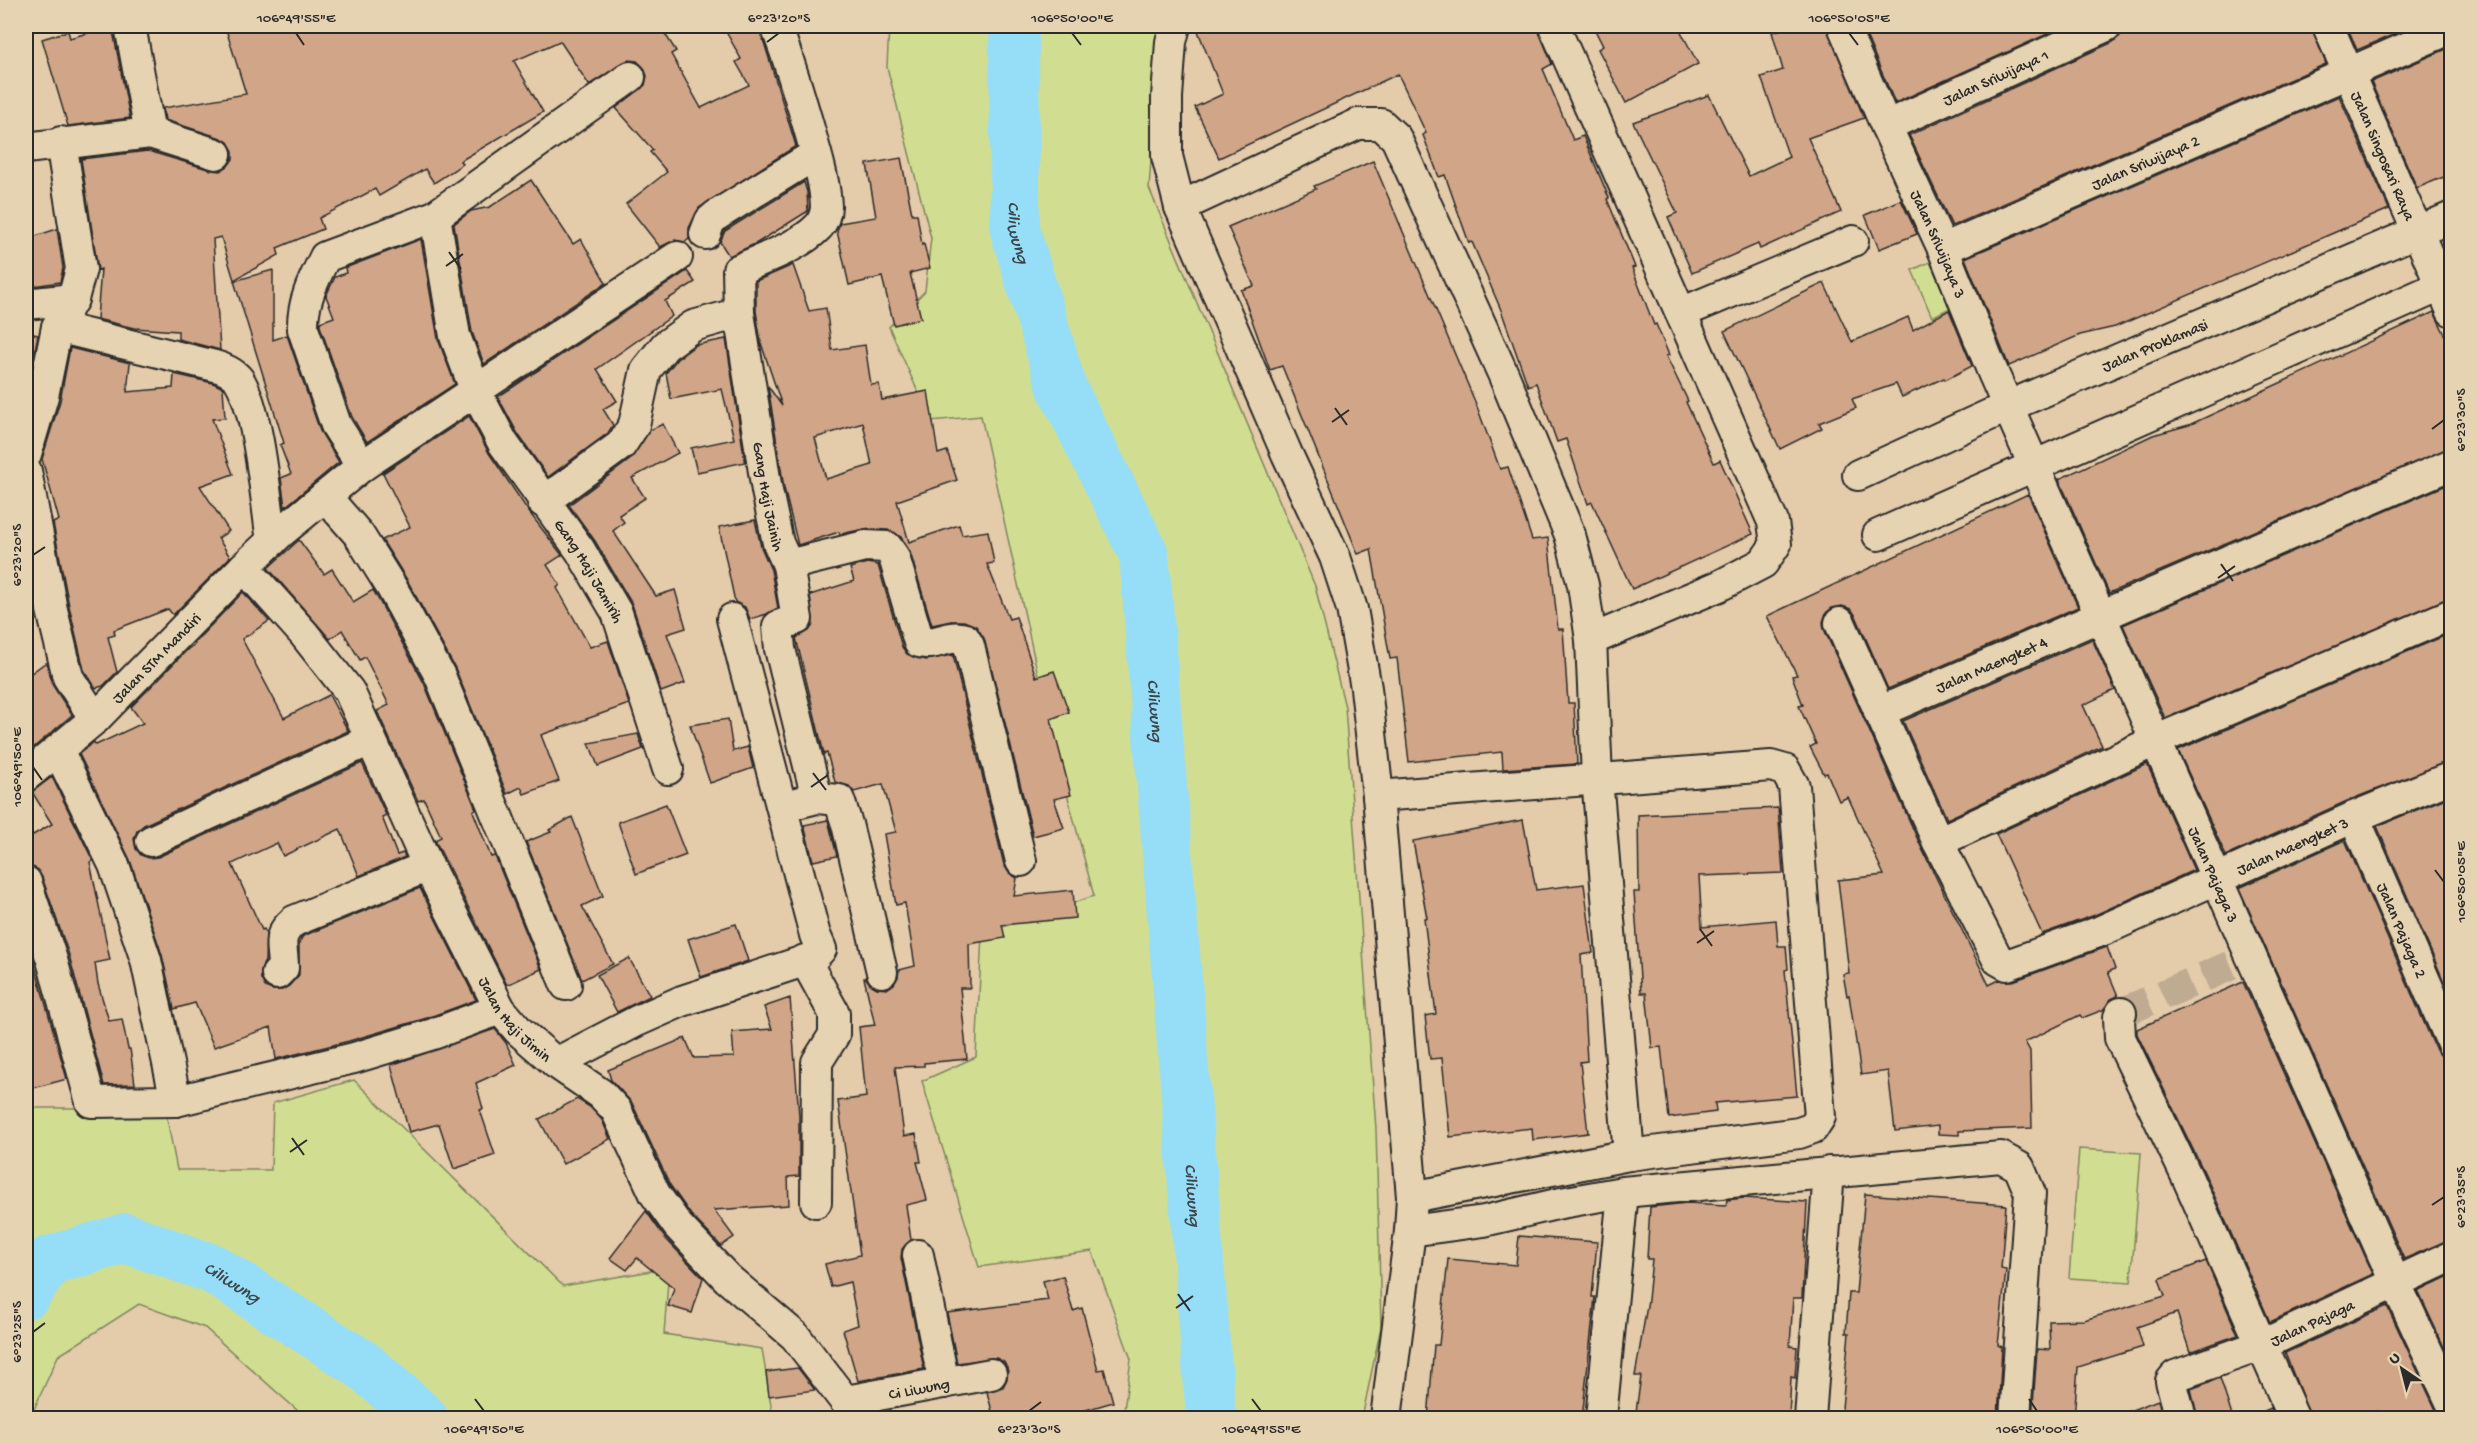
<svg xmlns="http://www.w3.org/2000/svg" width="2477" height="1444" font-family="'Gochi Hand',sans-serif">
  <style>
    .green { fill: #d1de91; stroke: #7e845e; stroke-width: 1.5 }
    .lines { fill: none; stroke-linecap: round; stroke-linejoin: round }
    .river { stroke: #96ddf8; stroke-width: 50 }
    .building { fill: #d1a587; stroke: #2b2b2b; stroke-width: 1.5; fill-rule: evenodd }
    .street-tunnel { stroke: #bfab91; stroke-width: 30; stroke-dasharray: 30 15; stroke-linecap: butt }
    .street-casing { stroke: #2b2b2b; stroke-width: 34 }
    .street { stroke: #e6d3b1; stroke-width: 30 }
    .ticks { fill: none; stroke: #2b2b2b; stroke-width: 2 }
    .labels { text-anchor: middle; stroke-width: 4.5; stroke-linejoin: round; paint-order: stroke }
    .street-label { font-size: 16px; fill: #2b2b2b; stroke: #e6d3b1 }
    .water-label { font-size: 18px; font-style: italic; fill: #3b464a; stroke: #e6d3b1 }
    .neatline { fill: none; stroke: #2b2b2b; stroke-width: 2 }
    .ticks-label { font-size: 15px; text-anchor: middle; fill: #2b2b2b }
  </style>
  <rect width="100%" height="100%" fill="#e4cbaa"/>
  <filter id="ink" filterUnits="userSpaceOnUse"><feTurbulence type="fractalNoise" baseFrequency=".0167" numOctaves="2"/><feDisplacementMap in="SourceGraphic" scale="12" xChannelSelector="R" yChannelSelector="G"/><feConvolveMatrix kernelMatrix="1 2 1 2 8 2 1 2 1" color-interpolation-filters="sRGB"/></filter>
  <g filter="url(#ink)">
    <g class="green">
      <polygon points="889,26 1160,26 1149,188 1315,586 1345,707 1376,1129 1381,1327 1362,1418 1123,1418 1131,1359 1092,1251 979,1267 922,1081 976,1057 982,934 1094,896 1049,725 981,416 931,421 889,327 925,291 931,238 887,67"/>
      <polygon points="1930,262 1950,308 1932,317 1912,270"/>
      <polygon points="354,1080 563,1286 669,1268 664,1334 762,1349 773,1418 306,1418 205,1328 139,1304 58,1356 30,1418 26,1418 26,1108 165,1108 177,1170 271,1170 273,1103"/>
      <polygon points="2079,1149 2141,1153 2131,1282 2069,1278"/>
    </g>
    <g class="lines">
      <g class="river">
        <path id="s1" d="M1014 26 1015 230 1062 388 1144 554 1211 1418"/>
        <path id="s2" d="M26 1294 49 1261 126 1238 213 1269 363 1365 423 1418"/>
      </g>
    </g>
    <g class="building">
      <polygon points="112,26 130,118 68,126 42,39 68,31 70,38"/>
      <polygon points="225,26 660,26 676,51 671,54 701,108 749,85 736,62 741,59 723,26 759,26 796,146 699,208 689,228 689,239 685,242 675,240 660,247 626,204 667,172 650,152 653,150 616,108 645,85 647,76 644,68 637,61 628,60 589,85 560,41 514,61 543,112 460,161 463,164 434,183 425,169 379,196 375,189 319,218 323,229 277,248 279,255 234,280 221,237 213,239 220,350 178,339 178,331 134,328 97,319 101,269 98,270 81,159 148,151 211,170 220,171 228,166 233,159 233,151 228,142 221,138 165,120 163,108 246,94"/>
      <polygon points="1196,26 1537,26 1552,64 1543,69 1573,140 1583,136 1609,198 1607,199 1635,267 1632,268 1654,325 1656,324 1669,355 1666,356 1688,401 1686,402 1714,463 1720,460 1753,534 1632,589 1592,502 1588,504 1566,439 1557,442 1536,383 1528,386 1501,310 1472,242 1469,243 1445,175 1439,177 1423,135 1426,133 1398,74 1219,158 1195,107 1223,94"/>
      <polygon points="1593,26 1678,26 1698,64 1626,103 1598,49 1603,46"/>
      <polygon points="1793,26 1826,26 1864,118 1808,138 1841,212 1760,249 1758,244 1692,273 1668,217 1677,213 1633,122 1709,95 1749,176 1789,157 1761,77 1783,70 1772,32"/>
      <polygon points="1862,26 2065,26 1895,103"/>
      <polygon points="2123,26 2311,26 2326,64 1952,226 1909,135 2113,42 2120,36"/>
      <polygon points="2347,26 2414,26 2357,50"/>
      <polygon points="2451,47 2451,174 2417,188 2371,82"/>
      <polygon points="2339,96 2389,209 2115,327 2080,335 2009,366 1965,258"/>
      <polygon points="901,158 912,214 917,214 922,245 924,244 930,268 910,273 921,318 894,325 882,277 849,285 837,231 840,223 876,217 867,164"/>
      <polygon points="1373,161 1476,404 1500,469 1508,467 1532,540 1548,538 1558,629 1563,629 1568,703 1574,703 1577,764 1503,769 1502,752 1409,762 1397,658 1390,659 1371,549 1358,554 1282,366 1270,370 1241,290 1254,286 1228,227 1316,189 1314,186"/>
      <polygon points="531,180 573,244 581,239 606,283 484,364 472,332 454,224 471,211 490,207"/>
      <polygon points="804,182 807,192 808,211 757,243 729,256 720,242 725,231"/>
      <polygon points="1901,200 1917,234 1879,249 1865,215"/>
      <polygon points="57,229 63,268 60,282 26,287 26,239"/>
      <polygon points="421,239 438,339 455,384 367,442 352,417 320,326 320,322 334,317 326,296 335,277 346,273 345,268"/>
      <path d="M793 265 809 311 826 308 832 350 865 345 871 385 879 384 882 400 928 391 938 454 947 451 957 480 897 501 909 542 959 525 962 535 988 531 994 563 987 564 1009 619 1016 617 1036 677 1054 671 1069 712 1051 719 1071 795 1054 799 1064 828 1033 836 984 638 976 626 964 621H951L932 625 910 552 901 537 888 530 865 529 840 534 839 532 798 545 784 488 768 386 782 406 761 343 756 311V281ZM863 423 872 465 826 479 815 438Z"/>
      <polygon points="273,270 273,340 287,335 320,431 339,462 285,507 281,478 291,474 280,445 284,443 234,281"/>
      <polygon points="687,271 695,282 665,301 672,316 597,369 617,401 603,409 613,425 608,433 548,477 518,434 498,397"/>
      <polygon points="1824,283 1852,342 1908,317 1913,330 1949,310 1972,366 1945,380 1944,378 1902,397 1896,384 1852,399 1856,408 1819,423 1822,428 1780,449 1724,331"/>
      <polygon points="2434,312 2451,347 2451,447 2109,593 2059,479 2153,435 2189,425"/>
      <polygon points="26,332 38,335 26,394"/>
      <polygon points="726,339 745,462 697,472 691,448 734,439 722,389 671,399 666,373 677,359 696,345"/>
      <polygon points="70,348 130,363 127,392 173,388 174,374 213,383 223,388 225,418 212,419 233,474 200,486 229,531 218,538 230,557 173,615 168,609 114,630 115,635 108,637 117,672 103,686 96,688 84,670 69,606 53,523 59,520 42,459 60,401"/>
      <polygon points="469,416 489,453 529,512 562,555 547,565 560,585 557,588 590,647 608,641 629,704 541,735 559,781 524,794 521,787 507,794 455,668 407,580 382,540 410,527 383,473"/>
      <polygon points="663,424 678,453 632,478 645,498 619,515 624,522 613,531 656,596 675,590 686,628 667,634 685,683 661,692 632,604 595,541 569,505 631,459 650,430"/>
      <polygon points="2451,483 2451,597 2165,718 2123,625"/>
      <polygon points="2028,494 2078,607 1888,689 1856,616 1851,609 1842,606 1832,608 1826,613 1823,622 1824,629 1922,849 1989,985 1999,980 2013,981 2107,947 2115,969 2108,972 2118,996 2111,999 2103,1010 2082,1018 2080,1015 2025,1042 2030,1051 2032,1128 1959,1131 1959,1135 1938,1134 1938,1126 1895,1131 1888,1071 1861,1075 1849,995 1847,996 1843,974 1849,973 1838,880 1884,875 1848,797 1839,801 1827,773 1824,774 1810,747 1816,744 1799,706 1803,705 1792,676 1797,675 1767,616"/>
      <polygon points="755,520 761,547 771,570 778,608 767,614 750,619 745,607 735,602 719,527"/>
      <polygon points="299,540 324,574 332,569 353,602 373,590 377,597 424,683 476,809 473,811 491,857 495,856 541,969 507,985 435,840 441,837 424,799 418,801 377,711 389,705 365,657 360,660 342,630 330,639 268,568"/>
      <polygon points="867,563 878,565 902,647 907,654 926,660 953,655 1004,865 1009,873 1017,878 1014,896 1073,890 1075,918 1002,925 1005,938 969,944 970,988 960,988 967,1059 924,1063 924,1066 895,1067 904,1136 916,1134 921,1162 917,1162 927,1200 906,1205 911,1240 902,1249 901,1258 924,1369 858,1381 843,1330 858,1325 850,1282 831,1287 825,1264 860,1255 838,1101 866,1097 859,1027 875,1025 864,978 866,978 870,984 877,988 887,989 894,984 898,977 899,970 915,966 905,903 896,905 884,834 896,832 883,784 854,792 849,786 835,782 827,753 824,754 796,638 809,631 813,625 810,595 854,581 850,568"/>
      <polygon points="243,592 269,621 242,639 284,718 329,695 348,731 144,825 137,831 134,839 136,849 141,855 149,858 158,857 362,763 386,815 382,817 397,855 403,853 405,857 359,876 340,829 283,856 277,843 232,864 262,930 264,929 266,933 265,961 261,969 261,979 265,987 272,990 282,990 289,986 299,975 299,943 303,936 420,888 476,1000 427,1018 349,1041 276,1059 271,1027 214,1047 195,1003 174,1009 162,955 130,860 79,754 94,742 96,745 143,723 131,707 188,649 195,644 194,643"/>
      <polygon points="2451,633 2451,760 2347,801 2226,856 2178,750"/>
      <polygon points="2092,639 2115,690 2083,705 2102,746 1947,819 1903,721"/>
      <polygon points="45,663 47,663 53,686 72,715 26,754 26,677"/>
      <polygon points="728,719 733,751 748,747 753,768 710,783 690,725"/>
      <polygon points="638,734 643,749 598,766 589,743"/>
      <polygon points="2147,764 2194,870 2095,915 2042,934 1996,834"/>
      <polygon points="52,777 93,861 90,862 110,960 95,963 98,984 109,1021 122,1019 128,1049 130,1049 135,1084 104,1085 69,955 42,877 37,869 26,865 26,839 52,824 32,792"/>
      <polygon points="2451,796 2451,998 2377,826"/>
      <polygon points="666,804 686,855 636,874 618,822"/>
      <polygon points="1778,808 1783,873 1699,876 1702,927 1776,920 1778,946 1786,946 1788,969 1785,970 1797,1096 1715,1103 1716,1112 1669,1118 1661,1047 1652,1048 1646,993 1641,993 1634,892 1639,892 1638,815"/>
      <polygon points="572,817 603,896 582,906 613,964 582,980 526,842 551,832 549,830"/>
      <polygon points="828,820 837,856 813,861 804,825"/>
      <polygon points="1523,820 1536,890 1584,884 1593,953 1581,955 1587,1061 1580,1062 1588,1133 1533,1140 1532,1128 1450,1137 1442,1058 1430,1059 1425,1016 1436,1014 1424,918 1427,918 1413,841"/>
      <polygon points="2345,840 2436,1050 2442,1057 2451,1060 2451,1239 2404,1259 2239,888"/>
      <polygon points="736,924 748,961 701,977 688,939"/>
      <polygon points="26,935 67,1079 26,1090"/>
      <polygon points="629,958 650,996 617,1012 597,975"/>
      <polygon points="2243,982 2373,1274 2270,1322 2204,1172 2137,1034 2137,1029"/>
      <polygon points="790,998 799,1116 799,1176 788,1177 789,1205 714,1210 734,1237 721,1246 691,1215 670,1185 632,1103 611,1080 608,1070 685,1038 694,1058 734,1057 732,1032 772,1029 764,1007"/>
      <polygon points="495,1029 506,1043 516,1065 476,1083 483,1109 480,1110 495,1155 454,1169 439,1124 409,1132 391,1065"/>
      <polygon points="577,1099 590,1107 602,1120 610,1139 563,1164 539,1119"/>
      <polygon points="1865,1194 2006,1205 2001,1269 2006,1270 1998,1345 2002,1347 1998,1419 1841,1419 1849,1333 1846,1333 1849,1293 1856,1293"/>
      <polygon points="1744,1198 1807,1202 1802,1298 1793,1298 1790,1346 1797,1347 1795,1378 1791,1377 1789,1419 1635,1419 1641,1376 1635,1376 1648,1300 1652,1259 1647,1259 1650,1207 1687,1203 1726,1205 1727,1200"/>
      <polygon points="646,1211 665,1238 703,1278 692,1313 668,1306 674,1288 637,1258 627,1270 610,1258"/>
      <polygon points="1519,1236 1597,1242 1592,1297 1595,1297 1582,1419 1428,1419 1434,1345 1439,1345 1448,1259 1516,1265"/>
      <polygon points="2206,1261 2238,1335 2190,1352 2177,1313 2137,1327 2143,1347 2078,1367 2074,1419 2032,1419 2037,1349 2050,1350 2049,1321 2084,1320 2165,1296 2159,1279"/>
      <polygon points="2451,1275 2451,1362 2418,1291"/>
      <polygon points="1063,1276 1073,1311 1082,1308 1098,1370 1104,1369 1113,1402 1055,1419 994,1419 987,1392 1003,1387 1007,1379 1008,1370 1004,1362 996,1358 957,1363 947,1313 1048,1300 1043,1281"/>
      <polygon points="2387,1306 2437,1412 2420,1419 2380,1419 2377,1411 2358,1419 2311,1419 2285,1353"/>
      <polygon points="798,1368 815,1390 769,1396 766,1372"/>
      <polygon points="2220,1378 2233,1419 2198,1419 2191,1389"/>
      <polygon points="2158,1400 2163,1419 2116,1419 2116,1416"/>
      <polygon points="2271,1408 2275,1419 2246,1419"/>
    </g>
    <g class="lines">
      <polyline class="street-tunnel" points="2121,1013 2234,964"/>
      <defs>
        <g id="street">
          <polyline points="130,26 150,133"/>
          <path id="s3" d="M776 26C790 63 801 100 812 139 818 160 825 184 826 206 826 213 823 222 818 227 800 246 762 259 738 270L739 313 767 491 778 543 788 565 865 546 887 547 894 557 919 642C935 647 950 633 965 639L969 646 1021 861"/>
          <polyline points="1175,26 1171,42 1167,97 1167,156 1180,207 1287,454 1335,557 1352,609 1366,688 1378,796 1412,1197 1410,1231 1386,1418"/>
          <polyline points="1554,26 1773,522 1776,544 1763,563 1719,586 1591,640"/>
          <path id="s4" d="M1843 26 1886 126 1943 249 1994 375 2395 1282 2452 1404"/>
          <path id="s5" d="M2328 26 2452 311"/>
          <path id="s6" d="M1886 126 2106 26"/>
          <polyline points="26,148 150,133 216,154"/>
          <polyline points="1180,207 1358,124 1381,124 1396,138 1504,376 1570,535 1583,585 1591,640 1597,778 1629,1155"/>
          <path id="s7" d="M435 216 455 336 476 392 503 443 580 550 617 613 668 769"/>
          <polyline points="705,234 710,221 717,215 816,154"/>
          <path id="s8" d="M1943 249 2452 28"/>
          <polyline points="26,304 73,299"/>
          <polyline points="1681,313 1853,241"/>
          <path d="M57 327 215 366C223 368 234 373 239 380 259 412 266 501 272 541"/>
          <polyline points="26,454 43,396 57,327 73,299 81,269 61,142"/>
          <path d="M362 466 336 425 303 329C302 303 313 281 325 257L435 216 630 77"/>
          <polyline points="26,471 52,610 68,677 95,719"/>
          <path id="s9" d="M1858 475 2009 406 2452 217"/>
          <polyline points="325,496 359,535 392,588 440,676 566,985"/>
          <polyline points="543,502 621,445 634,425 646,370 665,346 693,326 739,313"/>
          <polyline points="1878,535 2452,281"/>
          <polyline points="788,565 797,619 778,626 780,649 817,798"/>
          <path id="s10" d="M244 567 304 634 349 691 428 866 500 1009 519 1031 556 1063 601 1094 616 1110 655 1194 678 1226 727 1278 795 1336 858 1418"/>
          <path id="s11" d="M1840 623 1938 842 1998 960 2007 965 2101 931 2354 817 2452 777"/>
          <path id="s12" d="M1879 712 2452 464"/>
          <polyline points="58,750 114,865 146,960 176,1101"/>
          <path id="s13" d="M26 776 95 719 244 567 279 534 362 466 677 257"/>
          <polyline points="1378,796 1771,766 1785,770 1794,786 1820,1117 1813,1128 1799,1133 1629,1155 1412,1197"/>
          <polyline points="797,803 817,798 839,800 847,824 882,972"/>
          <path id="s14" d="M2354 817 2452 1043"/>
          <polyline points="151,841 370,740"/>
          <polyline points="1938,842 2157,740 2452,614"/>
          <polyline points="26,882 52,960 91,1102 176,1101 354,1058 433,1034 500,1009"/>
          <polyline points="805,960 834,1013 834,1035 817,1062 816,1202"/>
          <path d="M277 974 283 968C283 946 275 937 294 921L428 866"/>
          <polyline points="2121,1013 2119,1017 2120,1038 2188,1179 2294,1418"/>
          <polyline points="556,1063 637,1021 682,1001 813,958 821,949 815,935 732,619"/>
          <polyline points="1410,1231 1484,1221 1561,1203 1623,1192 2001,1157 2019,1167 2030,1193 2015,1418"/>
          <polyline points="918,1255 944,1383"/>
          <path id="s15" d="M846 1401 991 1374"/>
          <polyline points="1601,1418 1623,1192"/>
          <polyline points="1810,1418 1829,1172"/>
          <path id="s16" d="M2181 1418 2171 1381 2175 1376 2262 1345 2452 1256"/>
        </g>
      </defs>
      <use href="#street" class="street-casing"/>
      <use href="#street" class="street"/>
    </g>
  </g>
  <path class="ticks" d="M296 33 304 45M1072 33 1081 45M1849 33 1858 45M767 42 779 33M449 252 461 269M446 266 463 254M1335 408 1347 425M1332 422 1349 410M2432 429 2444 420M33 555 45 547M2221 564 2233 581M2218 578 2235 566M33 767 42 780M813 773 826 790M811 787 828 775M2435 870 2444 882M1700 929 1712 946M1697 943 1714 931M292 1138 304 1155M290 1152 307 1140M2432 1205 2444 1197M1178 1294 1190 1311M1176 1308 1193 1296M33 1332 45 1323M475 1399 484 1411M1252 1399 1261 1411M2029 1399 2037 1411M1029 1411 1041 1402"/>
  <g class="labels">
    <g class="street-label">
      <text dy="6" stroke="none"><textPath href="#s6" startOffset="120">Jalan Sriwijaya 1</textPath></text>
      <text dy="6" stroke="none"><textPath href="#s5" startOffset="141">Jalan Singosari Raya</textPath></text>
      <text dy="6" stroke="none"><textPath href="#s8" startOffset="220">Jalan Sriwijaya 2</textPath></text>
      <text dy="6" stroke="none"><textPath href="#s4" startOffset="238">Jalan Sriwijaya 3</textPath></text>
      <text dy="6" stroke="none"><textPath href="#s9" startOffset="324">Jalan Proklamasi</textPath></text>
      <text dy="6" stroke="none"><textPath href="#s3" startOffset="530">Gang Haji Jainih</textPath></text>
      <text dy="6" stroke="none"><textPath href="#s7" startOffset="394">Gang Haji Jamirih</textPath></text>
      <text dy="6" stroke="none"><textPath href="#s13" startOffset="176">Jalan STM Mandiri</textPath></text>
      <text dy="6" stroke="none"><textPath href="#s12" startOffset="122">Jalan Maengket 4</textPath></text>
      <text dy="6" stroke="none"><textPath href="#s11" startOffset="692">Jalan Maengket 3</textPath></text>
      <text dy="6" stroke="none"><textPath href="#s4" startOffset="926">Jalan Pajaga 3</textPath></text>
      <text dy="6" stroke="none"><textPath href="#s14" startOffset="123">Jalan Pajaga 2</textPath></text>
      <text dy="6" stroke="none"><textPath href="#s10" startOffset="532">Jalan Haji Jimin</textPath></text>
      <text dy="6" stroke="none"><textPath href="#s16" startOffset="192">Jalan Pajaga</textPath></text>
      <text dy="6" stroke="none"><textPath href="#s15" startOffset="74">Ci Liwung</textPath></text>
    </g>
    <g class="water-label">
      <text dy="6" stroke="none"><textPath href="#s1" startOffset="207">Ciliwung</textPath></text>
      <text dy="6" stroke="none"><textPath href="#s1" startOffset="711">Ciliwung</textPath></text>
      <text dy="6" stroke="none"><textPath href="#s1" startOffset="1197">Ciliwung</textPath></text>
      <text dy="6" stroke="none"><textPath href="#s2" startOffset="236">Ciliwung</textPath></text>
    </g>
  </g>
  <rect width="2477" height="1444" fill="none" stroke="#e6d3b1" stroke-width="66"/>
  <g transform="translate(2402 1369) rotate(325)" stroke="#e6d3b1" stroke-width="4.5" paint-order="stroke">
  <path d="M0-4.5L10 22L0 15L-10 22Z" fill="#2b2b2b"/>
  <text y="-9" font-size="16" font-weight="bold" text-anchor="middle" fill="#2b2b2b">U</text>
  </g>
  <rect x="33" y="33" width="2411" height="1378" class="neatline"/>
  <g class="ticks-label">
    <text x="296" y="22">106°49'55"E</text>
    <text x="779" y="22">6°23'20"S</text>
    <text x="1072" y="22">106°50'00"E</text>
    <text x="1849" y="22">106°50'05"E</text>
    <text transform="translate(2460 420) rotate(-90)" y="5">6°23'30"S</text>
    <text transform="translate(16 555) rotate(-90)" y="5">6°23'20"S</text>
    <text transform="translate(16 767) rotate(-90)" y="5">106°49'50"E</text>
    <text transform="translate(2460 882) rotate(-90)" y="5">106°50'05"E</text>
    <text transform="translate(2460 1197) rotate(-90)" y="5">6°23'35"S</text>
    <text transform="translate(16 1332) rotate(-90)" y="5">6°23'25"S</text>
    <text x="484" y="1433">106°49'50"E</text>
    <text x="1029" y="1433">6°23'30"S</text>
    <text x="1261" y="1433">106°49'55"E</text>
    <text x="2037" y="1433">106°50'00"E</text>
  </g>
</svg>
